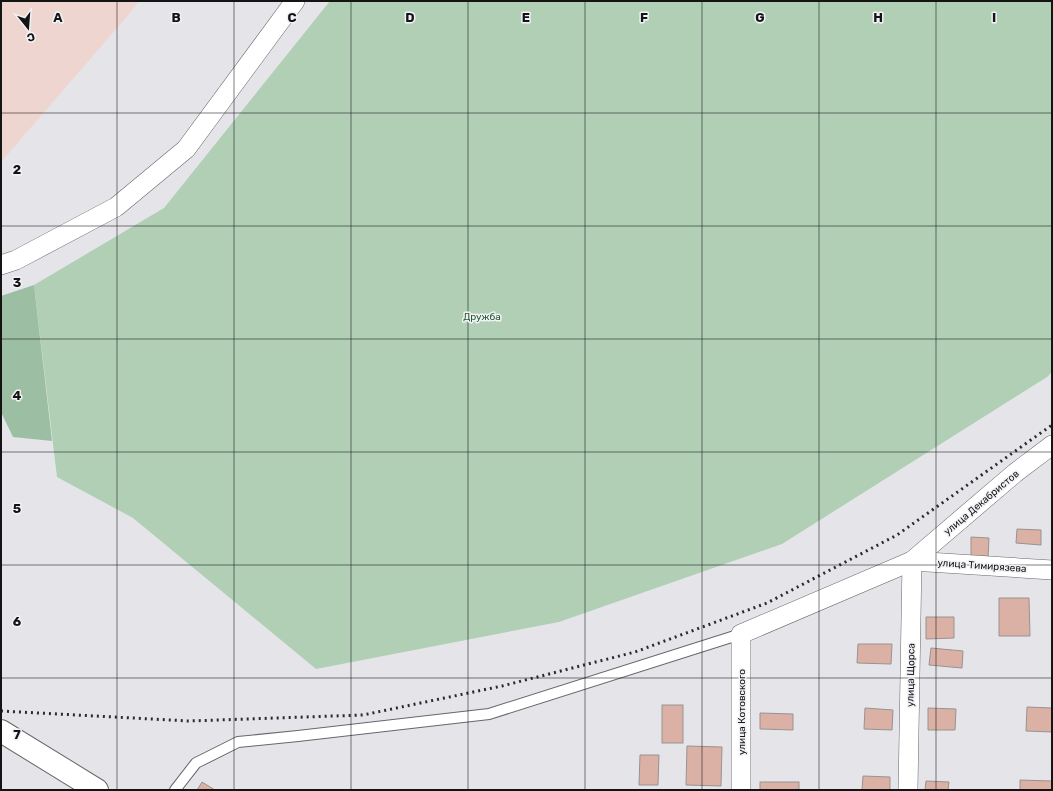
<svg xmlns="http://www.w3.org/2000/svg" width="1053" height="791" font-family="Rubik,sans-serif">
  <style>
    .industrial { fill: #efd5cf }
    .green { fill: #b0cfb5 }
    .forest { fill: #9cbea2 }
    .building { fill: #dbb0a5; stroke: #979392 }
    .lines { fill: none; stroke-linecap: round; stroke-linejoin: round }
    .lane-casing { stroke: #67676a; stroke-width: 12 }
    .street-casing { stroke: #67676a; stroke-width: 20 }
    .secondary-casing { stroke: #67676a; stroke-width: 24 }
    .lane { stroke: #fff; stroke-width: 10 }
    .street { stroke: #fff; stroke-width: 19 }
    .secondary { stroke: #fff; stroke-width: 22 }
    .rail { stroke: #2b2b2c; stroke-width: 3; stroke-dasharray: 2 4; stroke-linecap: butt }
    .grid { fill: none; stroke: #141415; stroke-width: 1; stroke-opacity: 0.55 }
    .labels { text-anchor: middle; stroke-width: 3; stroke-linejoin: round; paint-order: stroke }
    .park-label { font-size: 10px; fill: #235732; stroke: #f2f2f6 }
    .street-label { font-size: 10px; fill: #141415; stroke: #f2f2f6 }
    .grid-label { font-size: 13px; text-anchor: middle; font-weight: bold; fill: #141415; stroke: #f2f2f6; stroke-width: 3; stroke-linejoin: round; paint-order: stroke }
  </style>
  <rect width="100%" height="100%" fill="#e5e5e9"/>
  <polygon class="industrial" points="1,1 139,1 130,13 1,162"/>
  <polygon class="green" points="330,1 1052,1 1052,372 1047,377 782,544 559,622 316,669 133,518 57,477 34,285 164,208"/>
  <polygon class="forest" points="34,285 52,441 13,437 1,412 1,296"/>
  <g class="building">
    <polygon points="1017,529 1041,530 1041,545 1016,543"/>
    <polygon points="971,537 989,538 988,558 971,557"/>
    <polygon points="999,598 1029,598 1030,636 999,636"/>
    <polygon points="926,617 954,617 954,638 926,639"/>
    <polygon points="858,644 892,644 891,664 857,663"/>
    <polygon points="931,648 963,651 962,668 929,665"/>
    <rect x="662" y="705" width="21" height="38"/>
    <polygon points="1027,707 1052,708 1052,732 1026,731"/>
    <polygon points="865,708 893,710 892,730 864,729"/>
    <polygon points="928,708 956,709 955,730 928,730"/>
    <polygon points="760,713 793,714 793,730 760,729"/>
    <polygon points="687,746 722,747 721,786 686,785"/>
    <polygon points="640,755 659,755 658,785 639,785"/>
    <polygon points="863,776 890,777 890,790 862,790"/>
    <polygon points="1020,780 1052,781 1052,790 1020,790"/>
    <polygon points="926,781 949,782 948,790 925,790"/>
    <polygon points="202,782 215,790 197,790"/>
    <rect x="760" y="782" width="39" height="8"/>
  </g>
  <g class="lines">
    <defs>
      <polyline id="lane" points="175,790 196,763 238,742 298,736 489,714 741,634"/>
      <g id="street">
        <polyline points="1,265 16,260 116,207 186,149 295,1"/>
        <polyline points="912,561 1052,570"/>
        <polyline points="741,790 741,634 912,561 1015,473 1052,445"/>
        <polyline points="908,790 912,561"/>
      </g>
      <polyline id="secondary" points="1,731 97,790"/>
    </defs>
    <use href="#lane" class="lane-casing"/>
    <use href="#street" class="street-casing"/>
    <use href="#secondary" class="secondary-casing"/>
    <use href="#lane" class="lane"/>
    <use href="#street" class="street"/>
    <use href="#secondary" class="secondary"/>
    <polyline class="rail" points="1,711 189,721 363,715 502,686 635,652 767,603 897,535 1052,425"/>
  </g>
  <path class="grid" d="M117 1V790M234 1V790M351 1V790M468 1V790M585 1V790M702 1V790M819 1V790M936 1V790M1 113H1052M1 226H1052M1 339H1052M1 452H1052M1 565H1052M1 678H1052"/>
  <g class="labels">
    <g class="park-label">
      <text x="482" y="320">Дружба</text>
    </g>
    <g class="street-label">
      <text transform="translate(981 502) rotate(-40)" y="4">улица Декабристов</text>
      <text transform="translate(982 565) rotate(4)" y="4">улица Тимирязева</text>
      <text transform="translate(910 675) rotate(-89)" y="4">улица Щорса</text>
      <text transform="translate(741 712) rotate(-90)" y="4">улица Котовского</text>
    </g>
  </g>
  <g class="grid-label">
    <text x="58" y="22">A</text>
    <text x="176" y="22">B</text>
    <text x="292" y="22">C</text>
    <text x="410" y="22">D</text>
    <text x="526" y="22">E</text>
    <text x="644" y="22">F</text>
    <text x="760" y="22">G</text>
    <text x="878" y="22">H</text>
    <text x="994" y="22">I</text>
    <text x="17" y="174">2</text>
    <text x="17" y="287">3</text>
    <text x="17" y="400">4</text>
    <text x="17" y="513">5</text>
    <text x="17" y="626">6</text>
    <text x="17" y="739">7</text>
  </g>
  <rect width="1053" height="791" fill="none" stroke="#141415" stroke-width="4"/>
  <g transform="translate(28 28) rotate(163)" stroke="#f2f2f6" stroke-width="3" paint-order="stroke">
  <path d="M0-3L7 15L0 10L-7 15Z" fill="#141415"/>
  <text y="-6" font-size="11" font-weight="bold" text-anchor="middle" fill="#141415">С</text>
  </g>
</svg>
